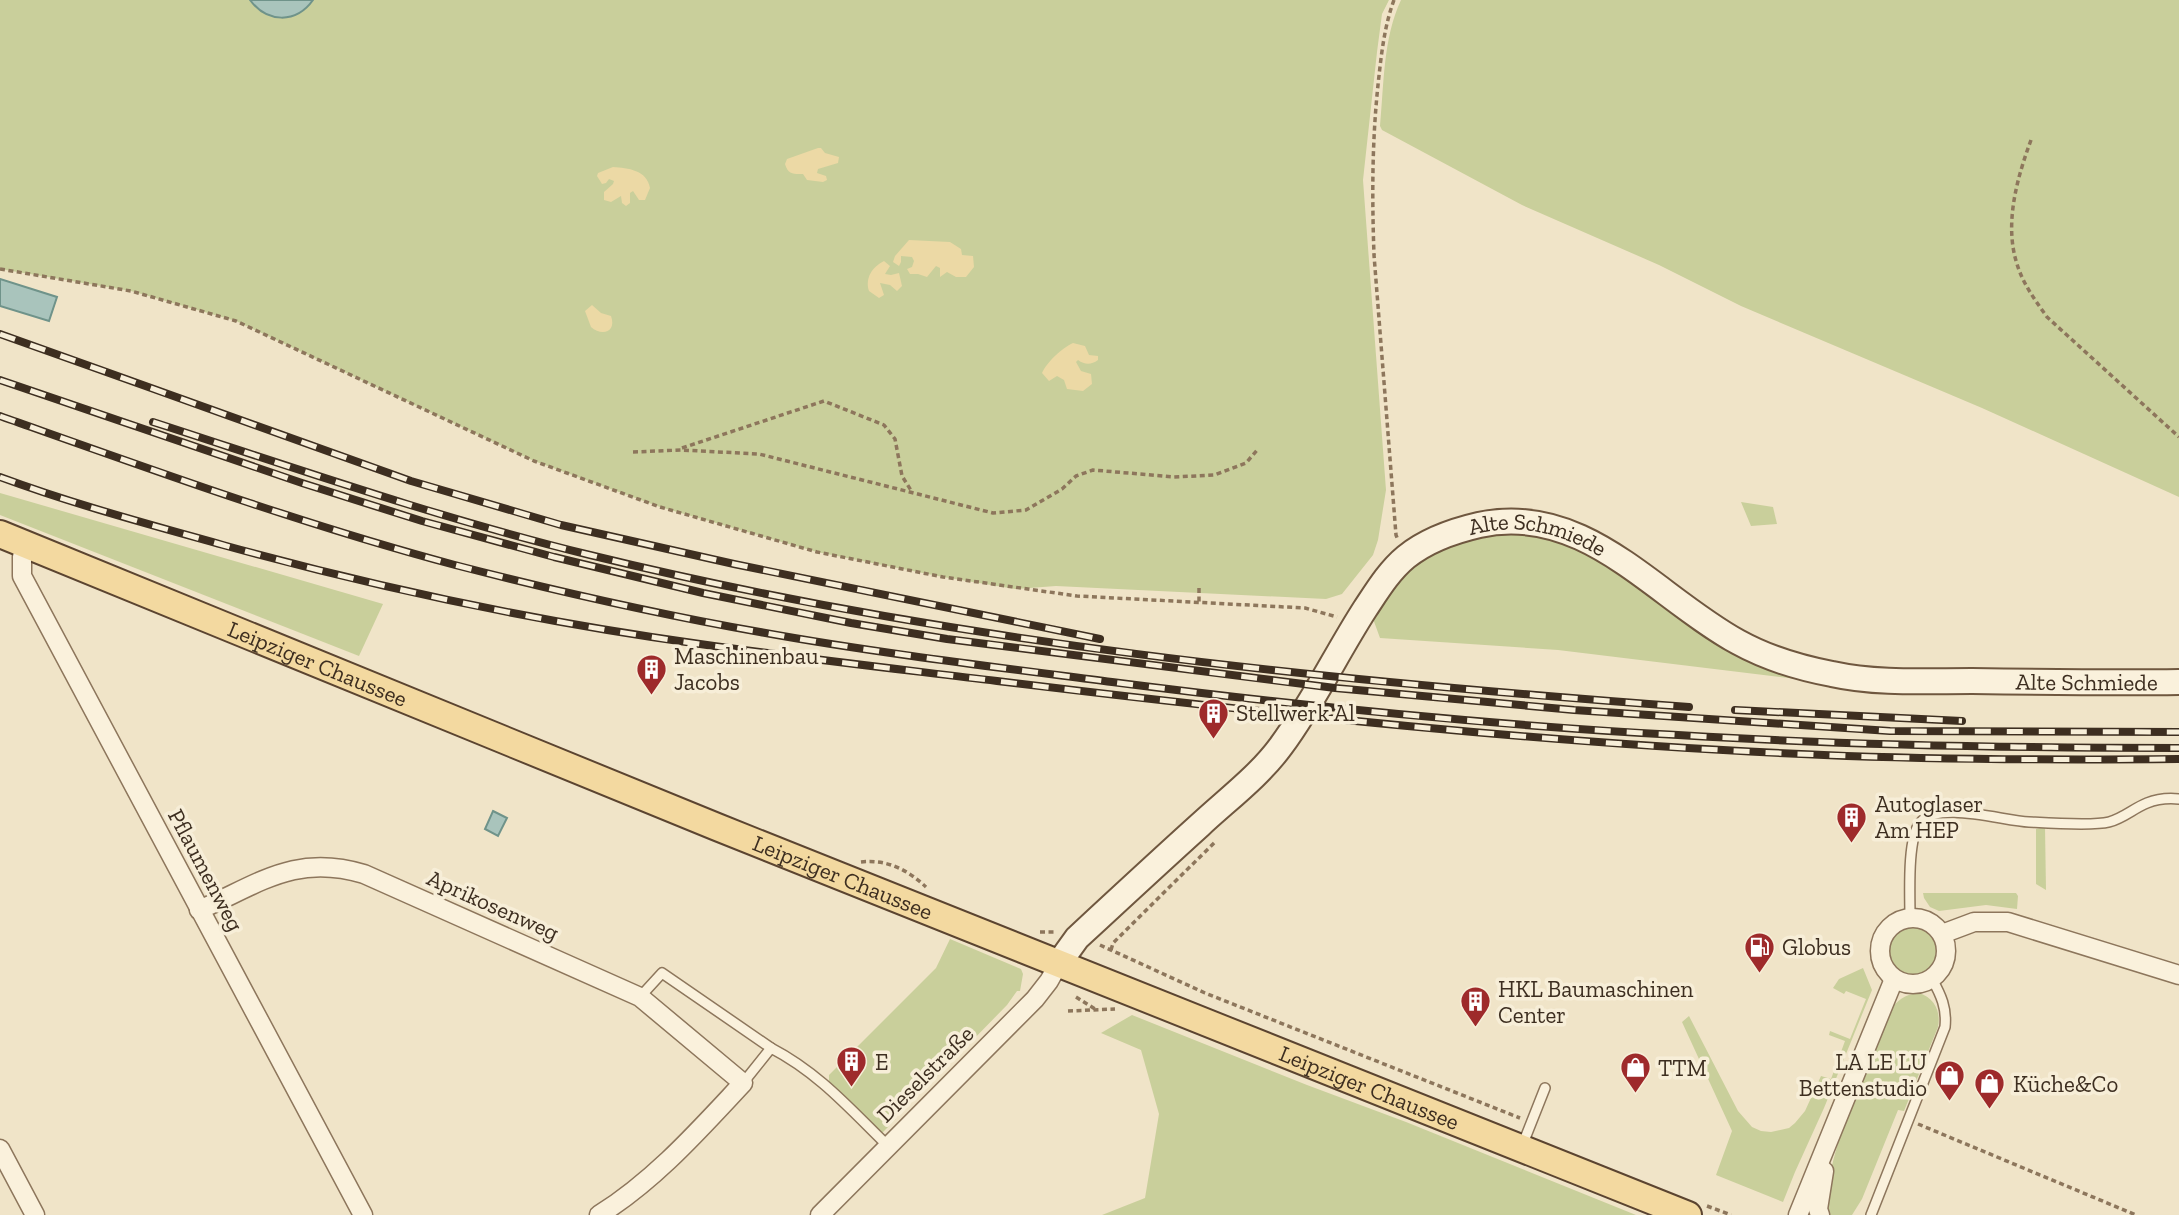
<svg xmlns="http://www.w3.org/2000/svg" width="2179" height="1215" font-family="'Zilla Slab',serif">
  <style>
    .green { fill: #c9cf9b }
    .sand { fill: #ecd9a5 }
    .water { fill: #a9c4bc; stroke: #6f938a; stroke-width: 2 }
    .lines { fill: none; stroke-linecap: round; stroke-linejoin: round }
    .lane-casing { stroke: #8d765c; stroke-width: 12 }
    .street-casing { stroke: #8d765c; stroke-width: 21 }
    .secondary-casing { stroke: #6f573f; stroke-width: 28 }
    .primary-casing { stroke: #5b4430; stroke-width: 30 }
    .path { stroke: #8d765c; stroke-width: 3.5; stroke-dasharray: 5 3.5; stroke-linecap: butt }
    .lane { stroke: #faf1dc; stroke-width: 9 }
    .street { stroke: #faf1dc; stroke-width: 18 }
    .secondary { stroke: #faf1dc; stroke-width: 24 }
    .primary { stroke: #f3d9a0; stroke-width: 26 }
    .rail-casing { stroke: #3d2e20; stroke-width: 8 }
    .rail { stroke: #f7eed8; stroke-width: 5; stroke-dasharray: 16; stroke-linecap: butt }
    .labels { text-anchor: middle; stroke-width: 7; stroke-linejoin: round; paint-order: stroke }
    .street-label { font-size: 23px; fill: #3d2e20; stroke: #f7eed8 }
    .poi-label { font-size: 23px; fill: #3d2e20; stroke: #f7eed8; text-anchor: start }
  </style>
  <rect width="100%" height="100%" fill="#f0e4c8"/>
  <g class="green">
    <polygon points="0,0 1389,0 1382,14 1377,52 1363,180 1386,490 1378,540 1373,555 1342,594 1326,599 1056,586 1015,589 943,577 817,552 660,507 534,461 236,321 131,291 0,269"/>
    <path d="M1401 0H2179V497L1982 408 1741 306 1659 265 1522 205 1382 130 1380 126C1384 85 1383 38 1401 0Z"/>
    <polygon points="0,493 383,604 359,656 0,515"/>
    <polygon points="1741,502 1773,507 1777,524 1751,526"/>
    <polygon points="1491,531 1550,534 1605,561 1814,681 1558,650 1380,638 1372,616 1395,579 1435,548"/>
    <polygon points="2045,827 2046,890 2036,884 2036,829"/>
    <polygon points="1923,893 2016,893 2018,896 2017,909 1986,905 1939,911 1930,907 1924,898"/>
    <circle cx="1912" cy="951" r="24"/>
    <polygon points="950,939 1021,969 1023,974 1020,991 1017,991 1007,1005 926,1088 923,1085 907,1100 910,1104 907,1107 898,1103 891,1110 896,1119 882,1133 879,1133 829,1082 829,1075 936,968"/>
    <polygon points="1863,968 1872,990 1824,1108 1795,1172 1783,1202 1716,1175 1732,1131 1682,1022 1689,1016 1738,1111 1752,1127 1761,1131 1771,1132 1789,1128 1795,1123 1805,1111 1821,1076 1831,1079 1845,1041 1829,1035 1830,1031 1850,1039 1866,999 1846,991 1844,994 1833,988 1839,979"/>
    <path d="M1919 993C1935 998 1941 1012 1938 1027L1904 1111 1898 1110 1862 1199 1852 1215H1827C1822 1160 1868 1065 1889 1012 1896 1001 1905 994 1919 993Z"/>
    <polygon points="1132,1015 1307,1085 1406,1122 1636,1215 1102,1215 1145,1198 1159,1114 1141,1050 1101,1033"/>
  </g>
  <g class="sand">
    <path d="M818 148H821L825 153 839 157 838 163 818 169 817 173 826 176 827 180 823 182 807 180 803 174C794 174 788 175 785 164L787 159Z"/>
    <path d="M613 167C628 168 647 170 650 188L645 200H639L633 191 630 193V203L626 206 622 203 621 196 611 202 604 200V192L613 184 614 181 609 179 606 183 602 184 597 176 598 173Z"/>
    <polygon points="909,240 950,242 961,249 962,255 973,256 974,267 966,277 956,277 947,272 940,277 940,268 936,266 927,277 918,274 910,274 907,269 912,267 914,261 912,257 901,256 901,262 899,266 893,262 895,256"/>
    <path d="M884 261 890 266 885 274 891 275 899 273 902 286 897 291 890 285 880 283 884 295 879 298 869 291C865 278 872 267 884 261Z"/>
    <path d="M592 305 601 313 611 316C617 333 601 336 591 327L585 311Z"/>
    <path d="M1073 343 1085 346 1089 355 1098 356V360C1091 365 1085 365 1078 360L1076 362 1081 371 1091 374 1092 384 1083 391 1067 389 1064 380 1057 376 1049 381 1042 373C1047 362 1062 348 1073 343Z"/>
  </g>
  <g class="water">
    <path d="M250 0H313C296 24 267 23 250 0Z"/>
    <polygon points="0,279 57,297 49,321 0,306"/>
    <polygon points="493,811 507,818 498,836 485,829"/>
  </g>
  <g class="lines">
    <defs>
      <g id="lane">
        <path d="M1910 917C1910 895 1907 838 1920 823 1938 800 2003 821 2029 822 2048 823 2093 826 2109 822 2124 818 2134 808 2147 803 2157 799 2169 798 2179 799"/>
        <polyline points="640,997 662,973 771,1048"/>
        <path d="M743 1083 771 1048C819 1073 850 1109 888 1146"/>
        <polyline points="1522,1146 1545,1088"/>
        <path d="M1871 1215 1945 1027C1947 1008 1941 995 1932 979"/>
      </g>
      <g id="street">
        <polyline points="26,544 22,557 22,576 363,1215"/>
        <path d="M199 910C259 884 295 853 364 874L640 997 743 1083C699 1130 655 1180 599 1215"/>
        <circle cx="1913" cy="951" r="33"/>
        <polyline points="1942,934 1974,922 2008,922 2179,975"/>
        <polyline points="0,1149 35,1215"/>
        <polyline points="820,1215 1035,999 1049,981 1059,963"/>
        <polyline points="1798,1215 1894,979"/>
        <polyline points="1820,1215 1818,1209 1824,1171"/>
      </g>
      <g id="secondary">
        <path id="s1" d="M1059 963 1077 938C1118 900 1159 862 1200 825 1228 799 1259 776 1281 746 1313 703 1336 654 1365 609 1377 591 1389 571 1406 557 1427 540 1453 531 1479 525 1585 502 1654 596 1738 642 1767 658 1800 668 1832 674 1877 684 1926 681 1972 681 2041 682 2110 683 2179 682"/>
      </g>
      <g id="primary">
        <path id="s2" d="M0 534 717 827 1688 1215"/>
      </g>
    </defs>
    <use href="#lane" class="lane-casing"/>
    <use href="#street" class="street-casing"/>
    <use href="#secondary" class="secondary-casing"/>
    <use href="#primary" class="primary-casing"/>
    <g class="path">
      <path d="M1394 0C1384 27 1381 57 1378 85 1372 142 1372 198 1374 255L1396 535 1398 540"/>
      <path d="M2031 140C2017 178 2004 224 2017 264 2023 284 2035 300 2047 317L2179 437"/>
      <polyline points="0,269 131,291 236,321 534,461 660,507 817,552 943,577 1077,596 1305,608 1337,617"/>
      <polyline points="682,448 824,401 884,425 895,439 902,476 912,492"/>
      <polyline points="633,452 681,450 759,454 993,513 1026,510 1062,489 1076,476 1093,470 1174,477 1214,475 1246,463 1258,449"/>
      <polyline points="1199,588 1199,603"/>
      <path d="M861 862C887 859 908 870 926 887"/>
      <polyline points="1040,932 1057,932"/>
      <polyline points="1100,945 1205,993 1520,1118"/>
      <polyline points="1111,950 1113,943 1216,841"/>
      <polyline points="1076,997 1095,1009"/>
      <polyline points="1068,1011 1115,1009"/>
      <polyline points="1918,1124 2136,1215"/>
      <polyline points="1707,1206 1731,1215"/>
    </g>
    <use href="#lane" class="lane"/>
    <use href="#street" class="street"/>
    <use href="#secondary" class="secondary"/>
    <use href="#primary" class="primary"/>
    <defs>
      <g id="rail">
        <polyline points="0,334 411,481 561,525 734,564 1100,639"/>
        <polyline points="0,380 302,483 422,521 554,557 703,593 851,623 947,639 1335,688 1574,710 1890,731 2179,732"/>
        <path d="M0 416C150 469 301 524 455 565 556 591 657 614 760 632 876 653 995 667 1112 682 1300 706 1489 725 1678 735 1845 745 2012 748 2179 748"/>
        <path d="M153 422C298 469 442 519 590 555 950 643 1320 680 1689 707"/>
        <path d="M0 477C73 504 148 524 223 545 379 588 539 622 700 644 799 658 898 669 997 681 1272 714 1548 744 1824 755 1942 760 2061 760 2179 759"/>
        <polyline points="1735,710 1962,721"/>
      </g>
    </defs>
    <use href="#rail" class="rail-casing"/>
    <use href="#rail" class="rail"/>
  </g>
  <defs>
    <symbol id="building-pin" viewBox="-11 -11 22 30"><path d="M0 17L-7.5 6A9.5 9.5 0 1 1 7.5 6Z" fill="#9e2a2b" stroke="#f7eed8"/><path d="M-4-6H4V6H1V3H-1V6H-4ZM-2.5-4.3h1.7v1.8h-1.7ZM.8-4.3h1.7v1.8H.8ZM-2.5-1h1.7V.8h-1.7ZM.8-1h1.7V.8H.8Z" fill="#fff"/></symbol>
    <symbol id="fuel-pin" viewBox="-11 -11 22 30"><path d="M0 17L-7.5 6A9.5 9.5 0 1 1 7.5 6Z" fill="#9e2a2b" stroke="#f7eed8"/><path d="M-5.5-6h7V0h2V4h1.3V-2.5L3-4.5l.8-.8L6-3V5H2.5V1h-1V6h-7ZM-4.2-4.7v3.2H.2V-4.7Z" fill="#fff"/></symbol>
    <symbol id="shop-pin" viewBox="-11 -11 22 30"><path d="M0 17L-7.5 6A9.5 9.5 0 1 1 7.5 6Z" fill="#9e2a2b" stroke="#f7eed8"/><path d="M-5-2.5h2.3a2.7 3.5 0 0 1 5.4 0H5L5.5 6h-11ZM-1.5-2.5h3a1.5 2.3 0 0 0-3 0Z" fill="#fff"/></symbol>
  </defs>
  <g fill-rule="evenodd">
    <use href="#building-pin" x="634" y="652" width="35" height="47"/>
    <use href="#building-pin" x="1196" y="696" width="35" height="47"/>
    <use href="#building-pin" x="1834" y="800" width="35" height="47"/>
    <use href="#fuel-pin" x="1742" y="930" width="35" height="47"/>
    <use href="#building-pin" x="1458" y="984" width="35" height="47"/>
    <use href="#building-pin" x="834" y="1044" width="35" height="47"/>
    <use href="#shop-pin" x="1618" y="1050" width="35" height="47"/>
    <use href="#shop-pin" x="1932" y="1058" width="35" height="47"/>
    <use href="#shop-pin" x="1972" y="1066" width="35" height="47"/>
  </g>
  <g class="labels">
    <g class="street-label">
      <text dy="8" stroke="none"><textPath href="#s1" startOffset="679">Alte Schmiede</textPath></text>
      <text dy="8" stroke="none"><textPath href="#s2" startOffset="343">Leipziger Chaussee</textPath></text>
      <text dy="8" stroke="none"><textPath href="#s1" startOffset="1267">Alte Schmiede</textPath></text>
      <text transform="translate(206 870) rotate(62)" y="8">Pflaumenweg</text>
      <text dy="8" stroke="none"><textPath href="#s2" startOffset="910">Leipziger Chaussee</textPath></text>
      <text transform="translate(493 905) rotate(24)" y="8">Aprikosenweg</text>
      <text transform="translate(925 1074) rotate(-45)" y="8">Dieselstraße</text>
      <text dy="8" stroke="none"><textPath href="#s2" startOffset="1477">Leipziger Chaussee</textPath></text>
    </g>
    <g class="poi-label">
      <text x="674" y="664">Maschinenbau<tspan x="674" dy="26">Jacobs</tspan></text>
      <text x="1236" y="721">Stellwerk Al</text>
      <text x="1875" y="812">Autoglaser<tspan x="1875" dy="26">Am HEP</tspan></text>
      <text x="1782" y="955">Globus</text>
      <text x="1498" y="997">HKL Baumaschinen<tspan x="1498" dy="26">Center</tspan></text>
      <text x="875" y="1070">E</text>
      <text x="1927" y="1070" text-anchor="end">LA LE LU<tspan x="1927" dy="26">Bettenstudio</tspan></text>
      <text x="1658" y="1076">TTM</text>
      <text x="2013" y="1092">Küche&amp;Co</text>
    </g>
  </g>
</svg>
